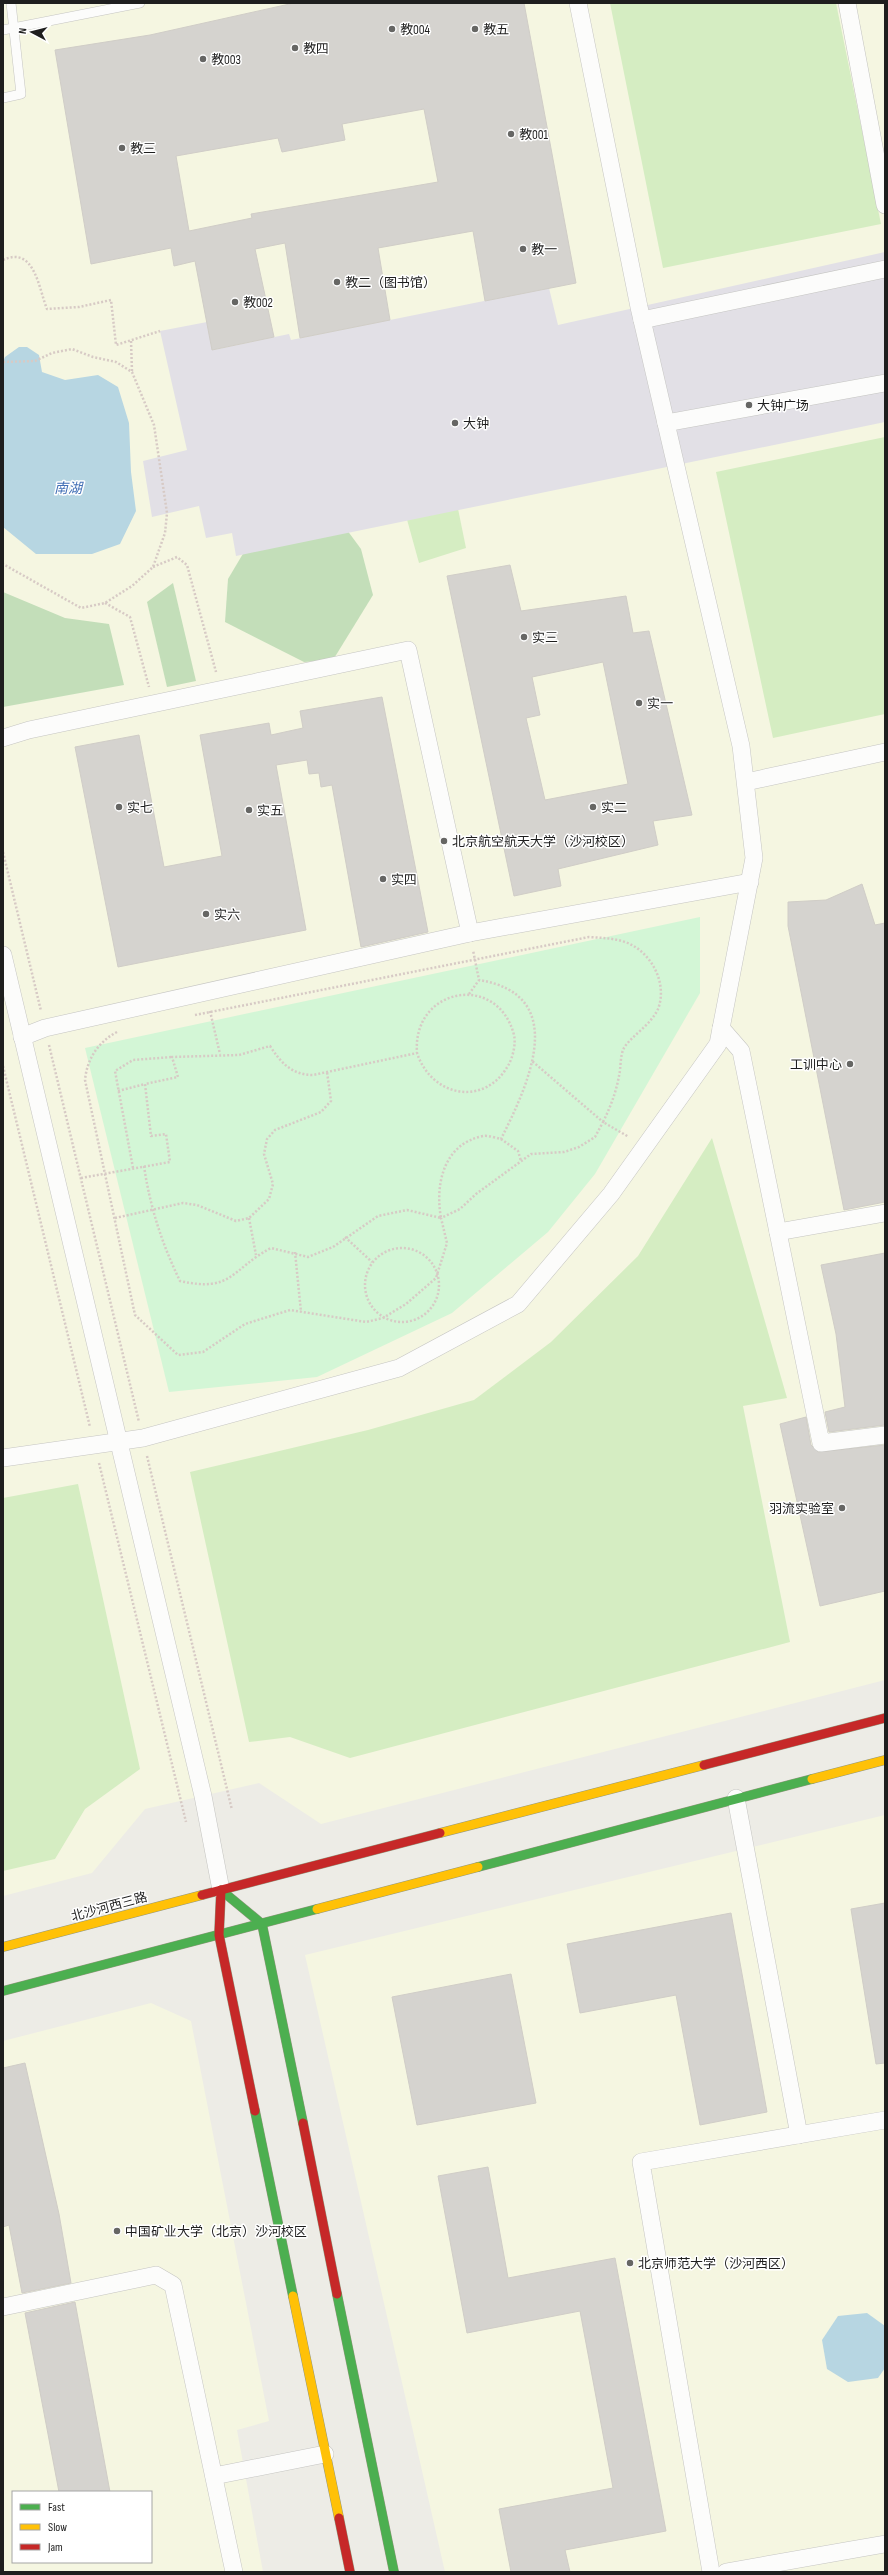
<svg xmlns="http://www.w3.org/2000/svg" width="888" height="2575" font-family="'Sofia Sans Condensed','Noto Sans SC',sans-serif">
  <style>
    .education { fill: #f5f6e1; fill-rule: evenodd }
    .grass { fill: #d5edc2 }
    .forest { fill: #c3deb9 }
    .park { fill: #d3f6d6 }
    .plaza { fill: #e2e0e6 }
    .water { fill: #b7d6e2 }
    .building { fill: #d5d3cf; stroke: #d0cdc7; fill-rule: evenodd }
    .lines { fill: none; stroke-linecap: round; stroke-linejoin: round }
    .lane-casing { stroke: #c5c5c2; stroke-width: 10 }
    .street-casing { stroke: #c5c5c2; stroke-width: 18 }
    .fast-casing { stroke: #93977e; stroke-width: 10 }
    .slow-casing { stroke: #93977e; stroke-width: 10 }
    .jam-casing { stroke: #93977e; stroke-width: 10 }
    .path { stroke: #d7cac5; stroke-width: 2.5; stroke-dasharray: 2 2; stroke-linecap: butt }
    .lane { stroke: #fcfcfb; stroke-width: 9 }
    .street { stroke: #fcfcfb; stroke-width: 17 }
    .fast { stroke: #4caf50; stroke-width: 9 }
    .slow { stroke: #ffc107; stroke-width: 9 }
    .jam { stroke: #c62828; stroke-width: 9 }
    .poi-dot { fill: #666664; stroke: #fff; stroke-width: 1.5 }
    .labels { text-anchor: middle; stroke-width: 3; stroke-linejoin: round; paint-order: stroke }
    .poi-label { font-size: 13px; fill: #1e1e1e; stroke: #fff; text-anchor: start }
    .street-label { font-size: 13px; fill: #1e1e1e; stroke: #fff }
    .water-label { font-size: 14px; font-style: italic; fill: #4370b6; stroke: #fff }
  </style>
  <rect width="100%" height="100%" fill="#edece6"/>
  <g class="education">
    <polygon points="3,3 885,3 885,1680 321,1824 259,1783 145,1809 92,1873 3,1896"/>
    <polygon points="885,1815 885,2572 445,2572 305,1955"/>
    <path d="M151 2003 191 2021 269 2421 237 2430 263 2572H3V2041ZM13 2492H151V2562H13Z"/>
  </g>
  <g class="grass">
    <polygon points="610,3 836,3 881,224 663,268"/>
    <polygon points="885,437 885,714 773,738 716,472"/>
    <polygon points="455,494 466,548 419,563 403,505"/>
    <polygon points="712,1138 787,1398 743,1406 790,1642 350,1758 290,1737 249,1742 190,1472 368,1430 474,1400 551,1342 638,1256"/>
    <polygon points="78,1484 140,1769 85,1809 55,1859 3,1871 3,1498"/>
  </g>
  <g class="forest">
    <polygon points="333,511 361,549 373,595 333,660 304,662 225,622 228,579 263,520"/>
    <polygon points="173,583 196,681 167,687 147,602"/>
    <polygon points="3,592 65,618 109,624 124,685 3,707"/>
  </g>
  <polygon class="park" points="700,917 700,993 595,1174 548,1232 452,1313 317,1377 169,1392 85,1048"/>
  <polygon class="plaza" points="885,252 885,422 236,556 232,533 206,538 199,506 152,517 143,461 187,450 160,331 207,322 213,350 289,334 291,340 549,288 558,325"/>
  <g class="water">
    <polygon points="19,347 27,347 39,355 42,372 65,380 98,375 118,387 129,423 131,472 136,511 120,544 92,554 36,554 3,527 3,362 5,357"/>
    <polygon points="867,2313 885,2326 885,2368 878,2378 848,2382 827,2369 822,2340 838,2316"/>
  </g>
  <g class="building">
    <path d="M294 3H524L576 283 485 301 473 231 378 248 390 320 300 338 285 243 255 249 274 337 212 350 195 261 174 266 171 248 91 264 55 50 150 35ZM424 109 438 182 251 214 252 218 189 231 176 156 278 138 282 152 345 140 342 124Z"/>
    <path d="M510 565 521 611 626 596 633 633 649 631 692 815 653 821 658 845 558 869 561 886 514 896 447 576ZM603 662 628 784 545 800 526 718 540 715 532 677Z"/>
    <polygon points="382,697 428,932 361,947 332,785 321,787 319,773 309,774 307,760 276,765 306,930 118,967 75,747 139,735 164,867 222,856 200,735 269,723 271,735 303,728 300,711"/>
    <polygon points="862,884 875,925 885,923 885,1202 844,1210 788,926 788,902 826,900"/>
    <polygon points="885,1253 885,1425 829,1432 825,1412 845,1407 836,1334 821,1265"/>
    <polygon points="806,1417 811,1445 818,1452 885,1445 885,1591 820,1606 780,1424"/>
    <polygon points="885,1903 885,2063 876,2064 851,1909"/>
    <polygon points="731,1913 767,2112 700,2125 676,1995 580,2013 567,1944"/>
    <polygon points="511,1974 536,2103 417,2125 392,1997"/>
    <polygon points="25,2063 59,2214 71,2283 22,2293 9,2225 3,2227 3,2068"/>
    <polygon points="488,2167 508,2278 615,2258 666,2531 565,2550 570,2572 511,2572 499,2509 613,2488 580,2311 467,2333 438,2176"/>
    <polygon points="75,2302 110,2492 59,2492 25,2313"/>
  </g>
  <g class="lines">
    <defs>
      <g id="lane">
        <polyline points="3,30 140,3"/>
        <polyline points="3,98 21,94 11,3"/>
      </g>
      <g id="street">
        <polyline points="847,3 885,205"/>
        <polyline points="642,320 885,269"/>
        <polyline points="666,423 885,383"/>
        <polyline points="3,738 29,730 408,650 470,933"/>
        <polyline points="746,782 885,752"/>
        <polyline points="3,955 203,1796 221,1890"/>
        <polyline points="721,1028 741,1051 821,1443 885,1435"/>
        <polyline points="22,1037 45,1028 470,933 750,882"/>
        <polyline points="778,1232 885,1213"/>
        <polyline points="3,1458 143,1438 399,1368 518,1304 611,1194 718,1044 754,858 741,746 639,307 578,3"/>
        <polyline points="736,1798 799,2135"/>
        <polyline points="3,2307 156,2275 173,2285 234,2572"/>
        <polyline points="214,2476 325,2454"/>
        <polyline points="711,2572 641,2162 885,2120"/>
        <polyline points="726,2572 885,2544"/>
      </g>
      <g id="fast">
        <polyline points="478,1867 812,1779"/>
        <polyline points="221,1890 262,1924 303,2123"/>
        <polyline points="3,1991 317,1909"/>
        <polyline points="255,2111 293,2296"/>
        <polyline points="337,2294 394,2572"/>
      </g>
      <g id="slow">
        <polyline points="812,1779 885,1760"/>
        <polyline points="440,1833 704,1765"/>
        <polyline points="317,1909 478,1867"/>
        <polyline points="3,1947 202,1895"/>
        <polyline points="293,2296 339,2518"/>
      </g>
      <g id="jam">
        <polyline points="704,1765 885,1718"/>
        <polyline points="221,1890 219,1935 255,2111"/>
        <polyline points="202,1895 440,1833"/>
        <polyline points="303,2123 337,2294"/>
        <polyline points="339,2518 350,2572"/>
      </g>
    </defs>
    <use href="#lane" class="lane-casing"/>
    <use href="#street" class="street-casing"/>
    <use href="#fast" class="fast-casing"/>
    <use href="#slow" class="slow-casing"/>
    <use href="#jam" class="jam-casing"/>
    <g class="path">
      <path d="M3 260C35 245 39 290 47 309L79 307 111 300 116 345 160 331"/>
      <polyline points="131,341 132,371"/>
      <polyline points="3,362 35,361 52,353 72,349 93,357 116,362 132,372 154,425 167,513 165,533 153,567 132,586 105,603 81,608 3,564"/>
      <polyline points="153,567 177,557 187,565 216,672"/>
      <polyline points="105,603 130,617 149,687"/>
      <polyline points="3,852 41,1011"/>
      <polyline points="469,994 479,980 473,950"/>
      <polyline points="210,1011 220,1054"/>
      <path d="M195 1015 589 937C602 938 613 938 625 942 651 951 668 983 658 1009 650 1026 631 1036 624 1048 620 1055 621 1068 619 1076 616 1092 611 1106 603 1122L629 1137"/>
      <path d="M117 1032C98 1042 87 1059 85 1080L135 1315 178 1355 203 1352 245 1324 290 1310 366 1322 383 1318 406 1304 436 1278 447 1243 441 1218 460 1209 476 1194 531 1154 564 1152 579 1147 595 1137 603 1122 532 1061"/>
      <polyline points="49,1045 139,1422"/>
      <polyline points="3,1066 90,1427"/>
      <polyline points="118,1091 145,1084"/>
      <polyline points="501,1139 518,1151 521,1161"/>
      <path d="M144 1166C150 1207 162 1244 180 1281 233 1293 231 1269 271 1248L308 1257 333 1247 378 1216 407 1210 441 1218C435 1185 443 1144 483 1136 488 1135 496 1138 501 1139 528 1085 571 995 479 980"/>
      <polyline points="133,1168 115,1071 133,1060 172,1057"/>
      <path d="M81 1178 170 1162 166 1134 151 1136 145 1084 178 1077 172 1057 239 1055 270 1046C281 1063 292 1075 313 1075L417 1053C432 1098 486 1107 509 1064 513 1056 516 1044 514 1035 498 972 412 987 417 1053"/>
      <polyline points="115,1218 183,1203 197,1205 236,1221 249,1218 269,1199 273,1184 264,1154 267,1139 275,1130 321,1112 331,1101 327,1072"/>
      <polyline points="249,1218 256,1255"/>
      <polyline points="345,1237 372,1262"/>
      <circle cx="402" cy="1285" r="37"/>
      <polyline points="295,1252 301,1312"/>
      <polyline points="147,1456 232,1810"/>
      <polyline points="99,1463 186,1822"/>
    </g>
    <use href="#lane" class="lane"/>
    <use href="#street" class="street"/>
    <use href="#fast" class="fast"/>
    <use href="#slow" class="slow"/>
    <use href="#jam" class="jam"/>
  </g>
  <g class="poi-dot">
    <circle cx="392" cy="29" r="4"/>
    <circle cx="475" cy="29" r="4"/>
    <circle cx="295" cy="48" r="4"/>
    <circle cx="203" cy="59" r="4"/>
    <circle cx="511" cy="134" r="4"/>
    <circle cx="122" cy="148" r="4"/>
    <circle cx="523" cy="249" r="4"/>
    <circle cx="337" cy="282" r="4"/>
    <circle cx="235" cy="302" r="4"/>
    <circle cx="749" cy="405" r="4"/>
    <circle cx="455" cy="423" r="4"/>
    <circle cx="524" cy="637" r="4"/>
    <circle cx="639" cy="703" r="4"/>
    <circle cx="119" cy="807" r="4"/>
    <circle cx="593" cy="807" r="4"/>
    <circle cx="249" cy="810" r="4"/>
    <circle cx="444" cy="841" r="4"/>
    <circle cx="383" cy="879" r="4"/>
    <circle cx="206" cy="914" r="4"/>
    <circle cx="850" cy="1064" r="4"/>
    <circle cx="842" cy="1508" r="4"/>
    <circle cx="117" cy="2231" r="4"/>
    <circle cx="630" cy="2263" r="4"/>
  </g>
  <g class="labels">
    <g class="poi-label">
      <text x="400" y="34">教004</text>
      <text x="483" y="34">教五</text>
      <text x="303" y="53">教四</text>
      <text x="211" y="64">教003</text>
      <text x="519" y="139">教001</text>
      <text x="130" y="153">教三</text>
      <text x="531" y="254">教一</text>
      <text x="345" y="287">教二（图书馆）</text>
      <text x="243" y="307">教002</text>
      <text x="757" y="410">大钟广场</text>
      <text x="463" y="428">大钟</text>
      <text x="532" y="642">实三</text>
      <text x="647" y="708">实一</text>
      <text x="127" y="812">实七</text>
      <text x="601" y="812">实二</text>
      <text x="257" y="815">实五</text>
      <text x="452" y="846">北京航空航天大学（沙河校区）</text>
      <text x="391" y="884">实四</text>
      <text x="214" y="919">实六</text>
      <text x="842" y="1069" text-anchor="end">工训中心</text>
      <text x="834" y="1513" text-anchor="end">羽流实验室</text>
      <text x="125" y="2236">中国矿业大学（北京）沙河校区</text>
      <text x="638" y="2268">北京师范大学（沙河西区）</text>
    </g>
    <g class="street-label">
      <text transform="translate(109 1906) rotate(-15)" y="5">北沙河西三路</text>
    </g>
    <g class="water-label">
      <text x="68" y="493">南湖</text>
    </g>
  </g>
  <rect width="888" height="2575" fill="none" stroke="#1e1e1e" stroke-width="8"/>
  <rect x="12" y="2491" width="140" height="72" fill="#ffffff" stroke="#a5a5a5"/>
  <rect x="20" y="2504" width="20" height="6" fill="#4caf50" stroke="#a5a5a5"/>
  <text x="48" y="2511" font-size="12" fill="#1e1e1e">Fast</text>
  <rect x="20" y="2524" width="20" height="6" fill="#ffc107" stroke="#a5a5a5"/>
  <text x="48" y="2531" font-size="12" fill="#1e1e1e">Slow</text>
  <rect x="20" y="2544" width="20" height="6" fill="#c62828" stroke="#a5a5a5"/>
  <text x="48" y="2551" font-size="12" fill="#1e1e1e">Jam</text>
  <g transform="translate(32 32) rotate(277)" stroke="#ffffff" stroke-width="3" paint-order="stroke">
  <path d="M0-3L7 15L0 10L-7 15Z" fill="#1e1e1e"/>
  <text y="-6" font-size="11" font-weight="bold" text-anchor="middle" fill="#1e1e1e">N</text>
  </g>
</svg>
